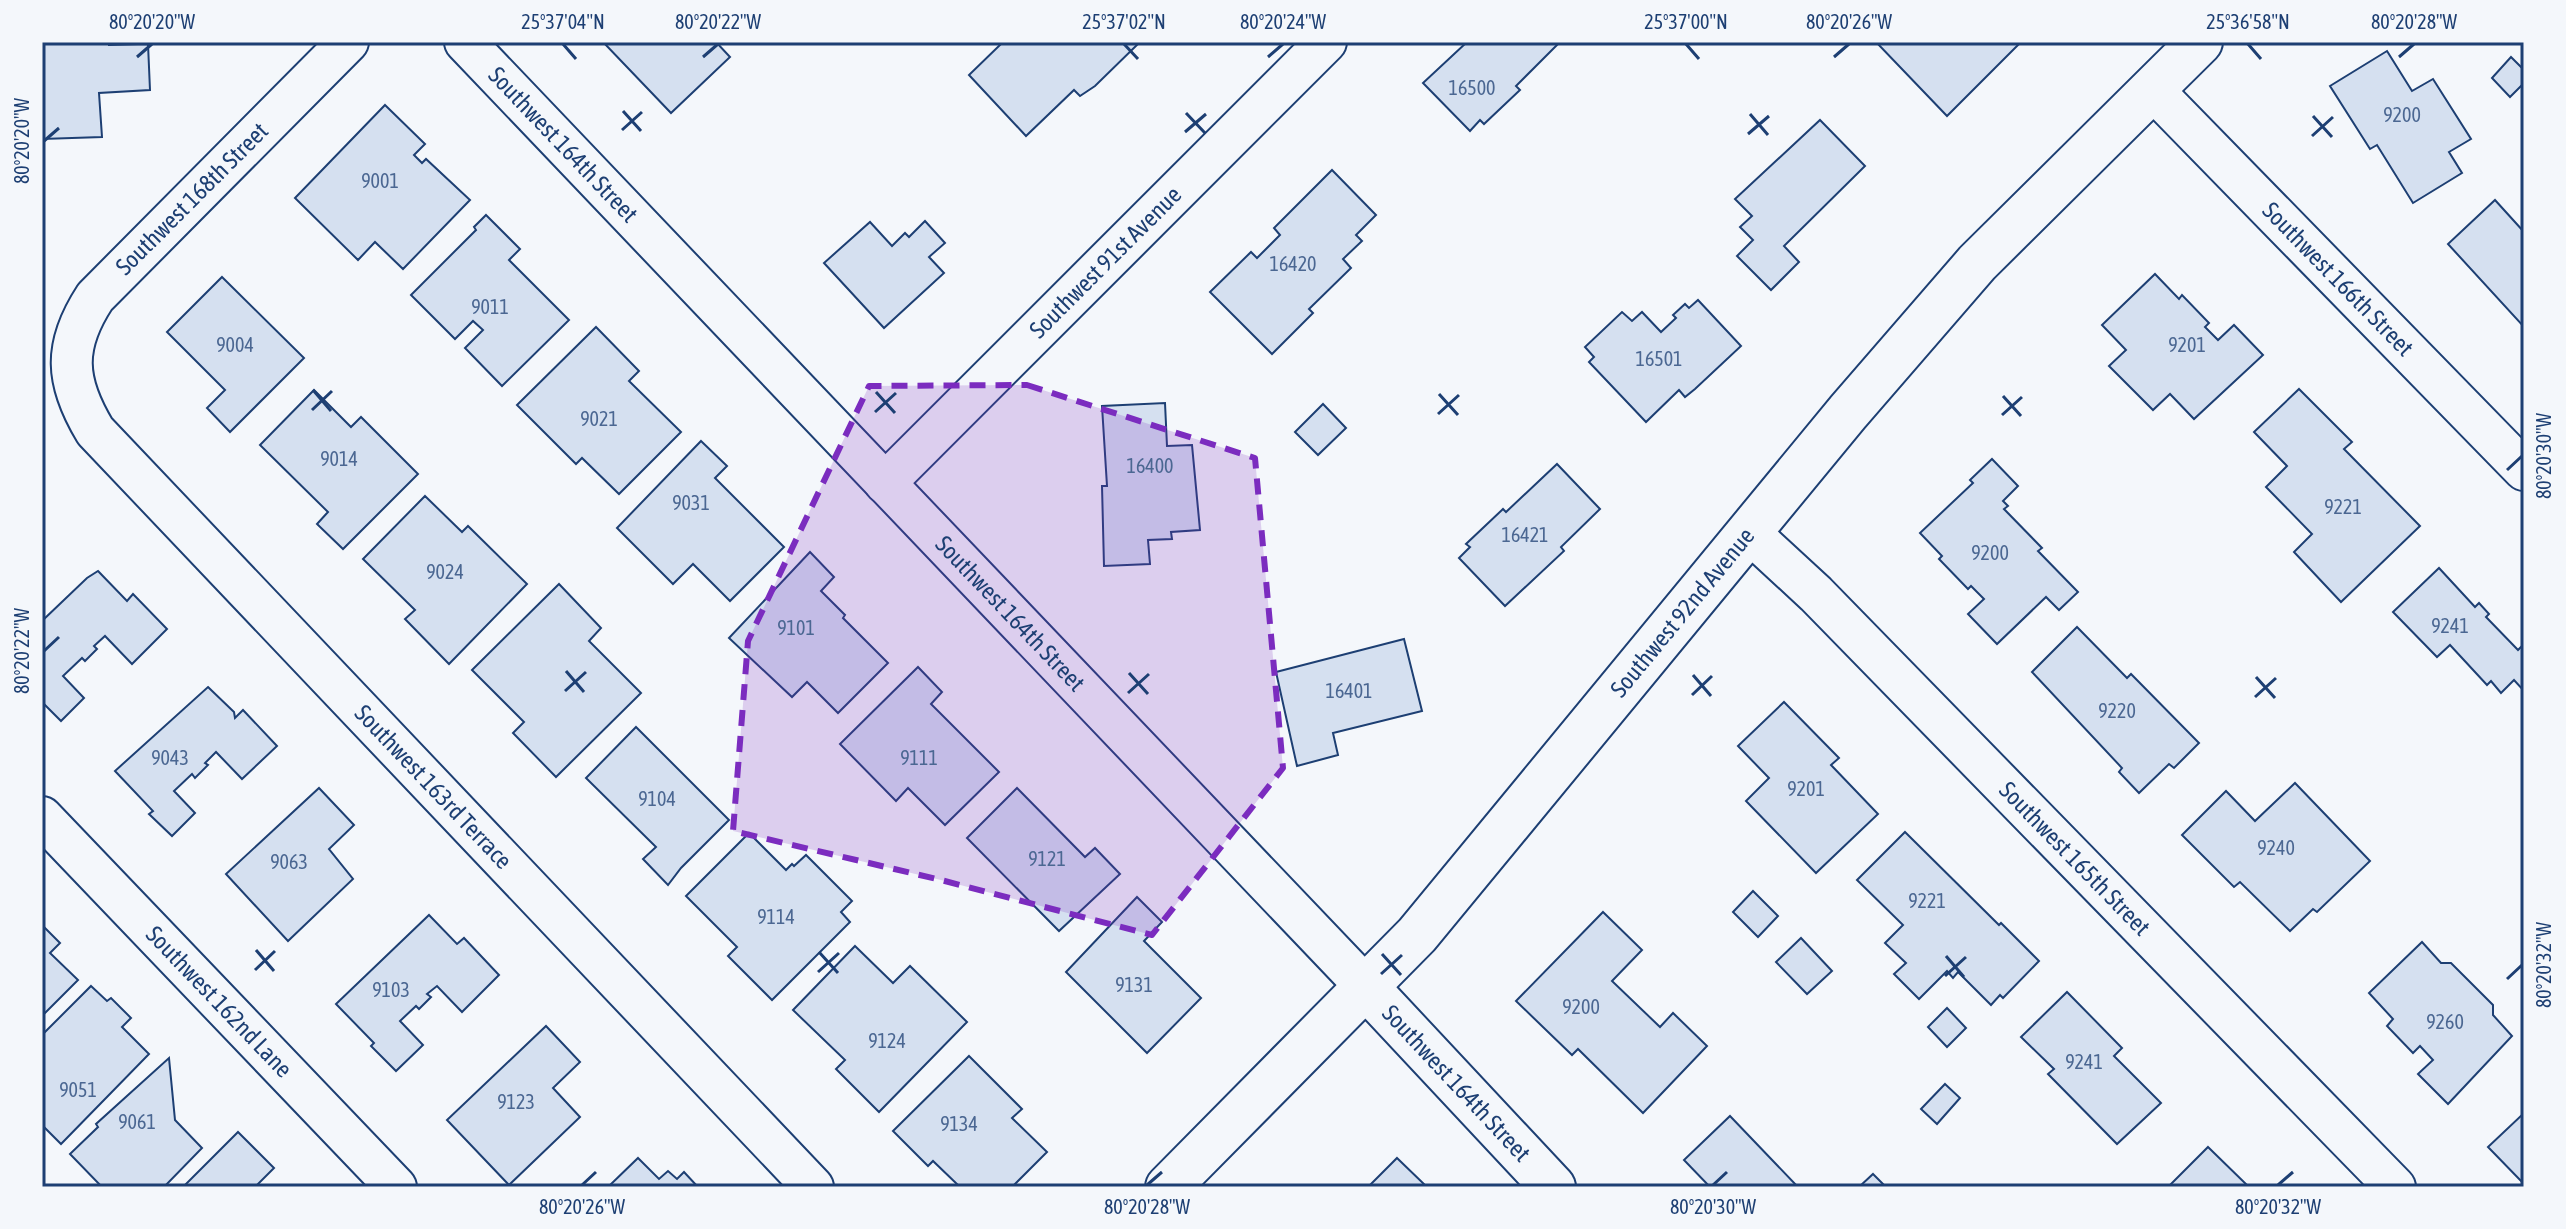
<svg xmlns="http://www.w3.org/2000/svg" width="2566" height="1229" font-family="'Asap Condensed',sans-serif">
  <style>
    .building { fill: #d5e0f0; stroke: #1d3f73; stroke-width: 2 }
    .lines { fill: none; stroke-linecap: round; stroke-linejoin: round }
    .street-casing { stroke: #1d3f73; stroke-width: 44 }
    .secondary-casing { stroke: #1d3f73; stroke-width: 48 }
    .street { stroke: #f4f7fb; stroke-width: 40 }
    .secondary { stroke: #f4f7fb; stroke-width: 44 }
    .marked { fill: #7b2cbf; fill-opacity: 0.2; stroke: #7b2cbf; stroke-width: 6; stroke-dasharray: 16 10; stroke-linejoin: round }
    .ticks { fill: none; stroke: #1d3f73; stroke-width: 3 }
    .labels { text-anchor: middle; stroke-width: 6; stroke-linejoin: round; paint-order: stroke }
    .number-label { font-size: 20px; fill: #4b6792 }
    .street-label { font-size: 24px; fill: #1d3f73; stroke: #f4f7fb }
    .neatline { fill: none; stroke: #1d3f73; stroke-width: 3 }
    .ticks-label { font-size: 20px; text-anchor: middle; fill: #1d3f73 }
  </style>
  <rect width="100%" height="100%" fill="#f4f7fb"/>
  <g class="building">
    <polygon points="42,42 109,42 109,45 148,44 150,90 99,93 102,137 42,139"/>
    <polygon points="603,42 716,42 730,57 671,113"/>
    <polygon points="1003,42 1140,42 1095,86 1080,96 1074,90 1026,136 969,75"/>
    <polygon points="1467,42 1560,42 1516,86 1520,90 1484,124 1480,120 1470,131 1423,83"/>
    <polygon points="1876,42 2021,42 1947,116"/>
    <polygon points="2387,51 2412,91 2433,79 2471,139 2449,152 2462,173 2413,203 2377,145 2370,149 2330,86"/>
    <polygon points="2511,57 2524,70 2524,83 2510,97 2492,78"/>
    <polygon points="385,105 425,144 414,155 422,163 426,159 470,200 403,269 375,242 358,260 295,198"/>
    <polygon points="1820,120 1865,166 1784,246 1799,262 1771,290 1737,256 1753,240 1740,227 1752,216 1735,199"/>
    <polygon points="1332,170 1376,215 1356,235 1362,241 1343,259 1351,268 1309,309 1313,313 1272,354 1210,292 1251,252 1257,258 1280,235 1274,228"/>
    <polygon points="2495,200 2524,232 2524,327 2448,244"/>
    <polygon points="486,215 520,249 509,260 569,320 502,386 465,348 483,330 473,321 455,339 411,295 476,230 474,227"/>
    <polygon points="925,221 945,243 929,257 944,273 884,328 824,263 870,222 892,246 905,233 909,237"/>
    <polygon points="2155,274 2179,299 2182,295 2209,323 2205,327 2218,340 2234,325 2263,355 2194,419 2170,394 2153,410 2109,366 2126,350 2102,325"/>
    <polygon points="222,277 304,358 230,432 207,408 225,390 167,332"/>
    <polygon points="1698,300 1741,346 1695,389 1685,397 1679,390 1646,422 1589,362 1594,357 1585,347 1622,312 1632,321 1642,312 1661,332 1676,318 1673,315 1685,304 1689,308"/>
    <polygon points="596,327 639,371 629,381 681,432 619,494 582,458 576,464 517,405"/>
    <polygon points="2299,389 2352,442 2344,449 2420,526 2341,602 2294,552 2312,534 2266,487 2287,466 2254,432"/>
    <polygon points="314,390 351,427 361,417 418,474 343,549 317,524 328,512 260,445"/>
    <polygon points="1165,403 1167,446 1192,445 1200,530 1171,532 1172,539 1148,540 1150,564 1104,566 1102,486 1107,486 1102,406"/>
    <polygon points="1323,404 1346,428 1318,455 1295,432"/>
    <polygon points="701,441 727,466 715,478 784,547 730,601 693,564 673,584 617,528"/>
    <polygon points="1992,459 2018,486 2003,501 2008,506 2004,509 2042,548 2038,551 2078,592 2059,610 2046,597 1997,644 1968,614 1984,599 1971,586 1968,589 1939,559 1942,556 1920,533 1973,483 1970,480"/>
    <polygon points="1557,464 1600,509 1561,547 1564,551 1505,606 1459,558 1470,547 1466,544 1503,509 1506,512"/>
    <polygon points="425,496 462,532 468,526 527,584 449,664 405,619 415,610 363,559"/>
    <polygon points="810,552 834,577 821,591 845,615 843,618 888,663 838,713 807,682 792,697 729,638"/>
    <polygon points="2439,568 2475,607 2479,603 2489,614 2486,617 2518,650 2524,644 2524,691 2514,680 2501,693 2491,681 2487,685 2450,645 2437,657 2393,612"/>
    <polygon points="98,571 127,601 133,594 167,629 132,664 105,636 94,646 97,649 85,661 82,658 63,676 84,698 61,721 42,702 42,621 87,578"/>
    <polygon points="559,584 601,628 589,641 641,693 556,777 513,733 524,722 472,670"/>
    <polygon points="2077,627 2127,678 2131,674 2199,743 2174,768 2169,764 2139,793 2119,772 2122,768 2032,672"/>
    <polygon points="1404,639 1422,711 1333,733 1338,755 1297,766 1276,672"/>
    <polygon points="918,667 942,692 931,704 999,772 945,825 908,788 896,801 840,744"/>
    <polygon points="208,687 234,712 235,718 243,710 277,746 242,779 216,752 205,763 208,765 195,778 192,774 174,791 195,813 172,836 149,814 153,811 115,771"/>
    <polygon points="1784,702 1839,758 1831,765 1878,814 1816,873 1746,801 1769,778 1738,746"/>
    <polygon points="636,727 729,820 681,868 668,885 643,859 656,847 586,778"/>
    <polygon points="2295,783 2370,861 2317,912 2313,909 2290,931 2240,882 2234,887 2182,835 2226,791 2255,821"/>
    <polygon points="319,788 354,825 329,849 353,879 288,941 226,874"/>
    <polygon points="1017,788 1085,857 1095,848 1120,874 1059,931 967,838"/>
    <polygon points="1905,832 1999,925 2001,923 2039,961 2003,998 2000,995 1991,1005 1958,972 1953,978 1947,971 1919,999 1894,974 1906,963 1885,943 1903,925 1857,880"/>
    <polygon points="749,833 786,870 792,864 794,866 806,855 852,901 841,912 850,922 772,1000 728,956 737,947 686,896"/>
    <polygon points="1753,891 1778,916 1758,937 1733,912"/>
    <polygon points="1137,897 1162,922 1144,941 1201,998 1147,1053 1066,972"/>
    <polygon points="1603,912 1642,950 1612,981 1660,1027 1673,1013 1707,1046 1643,1113 1578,1049 1572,1055 1516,1001"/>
    <polygon points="429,915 457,944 464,938 499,975 462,1012 437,986 427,994 431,997 419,1009 416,1006 400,1021 423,1045 396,1071 371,1046 374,1043 336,1004"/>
    <polygon points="42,925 60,943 50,953 78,980 42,1016"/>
    <polygon points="1801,938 1832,971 1807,994 1776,962"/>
    <polygon points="2422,942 2441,963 2451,963 2493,1005 2493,1015 2512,1036 2448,1104 2418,1074 2433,1060 2420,1046 2413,1053 2387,1026 2393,1019 2369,993"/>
    <polygon points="855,946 893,983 910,966 967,1022 879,1112 836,1069 845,1060 793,1010"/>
    <polygon points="91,986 107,1001 111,998 131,1018 122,1027 149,1054 61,1144 42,1125 42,1035"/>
    <polygon points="2067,992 2122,1048 2114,1056 2161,1103 2117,1144 2048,1074 2054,1069 2021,1037"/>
    <polygon points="1947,1008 1966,1028 1947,1047 1928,1027"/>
    <polygon points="546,1026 580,1062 553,1088 580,1117 509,1185 447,1120"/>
    <polygon points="969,1056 1022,1109 1012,1118 1047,1152 1012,1187 960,1187 933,1161 928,1166 893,1131"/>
    <polygon points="169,1058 175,1120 202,1148 164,1187 102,1187 70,1154 98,1127 96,1124"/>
    <polygon points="1945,1084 1960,1098 1937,1124 1921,1109"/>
    <polygon points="2524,1113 2524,1184 2488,1147"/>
    <polygon points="1730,1116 1798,1187 1710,1187 1684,1160"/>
    <polygon points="238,1132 274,1168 255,1187 183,1187"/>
    <polygon points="2208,1147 2249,1187 2168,1187"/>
    <polygon points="638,1158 659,1179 668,1171 677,1179 684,1172 698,1187 608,1187"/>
    <polygon points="1397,1158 1427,1187 1368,1187"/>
    <polygon points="1873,1174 1886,1187 1859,1187"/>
  </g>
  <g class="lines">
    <defs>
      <g id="street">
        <path id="s1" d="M348 42 95 297C63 346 65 381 95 431L813 1187"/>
        <path id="s2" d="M465 42 1366 987"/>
        <path id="s3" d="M2152 89 2524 470"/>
        <path id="s4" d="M885 483 1326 42"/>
        <path id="s5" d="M1750 533 1816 594 2395 1187"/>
        <path id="s6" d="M42 817 396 1187"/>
      </g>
      <g id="secondary">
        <path id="s7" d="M1366 987 1553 1187"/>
        <path id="s8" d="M1168 1187 1417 935 1848 412 1977 263 2200 42"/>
      </g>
    </defs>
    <use href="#street" class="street-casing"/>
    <use href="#secondary" class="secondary-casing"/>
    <use href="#street" class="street"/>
    <use href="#secondary" class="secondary"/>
  </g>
  <path class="marked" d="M1027 385 1255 458 1283 768 1152 935 941 880 733 831 748 641 869 386Z"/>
  <path class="ticks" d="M563 44 576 59M1124 44 1138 59M1686 44 1699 59M2248 44 2261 59M137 57 152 44M703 57 718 44M1268 57 1283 44M1834 57 1849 44M2399 57 2414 44M623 111 641 131M1186 113 1205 133M1750 114 1768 135M2313 116 2332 137M622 130 642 112M1185 132 1206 114M1748 134 1769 116M2312 136 2333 117M44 141 59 128M313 390 331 411M876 392 895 413M1439 394 1458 415M2003 396 2021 416M312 410 332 391M875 412 896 393M1438 414 1459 395M2002 415 2022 397M2507 470 2522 456M44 651 59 637M566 671 584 692M1129 673 1148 694M1693 675 1711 696M2256 677 2275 698M565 691 586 672M1128 693 1149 674M1692 695 1712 676M2255 697 2276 678M256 950 274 971M819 952 838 973M1382 954 1401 975M1946 956 1964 977M255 970 275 951M818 972 839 953M1381 974 1402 955M1945 976 1966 957M2507 979 2522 965M582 1185 596 1172M1147 1185 1162 1172M1713 1185 1727 1172M2278 1185 2293 1172"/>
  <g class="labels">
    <g class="number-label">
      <text x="1472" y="95">16500</text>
      <text x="2402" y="122">9200</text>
      <text x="380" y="188">9001</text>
      <text x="1293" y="271">16420</text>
      <text x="490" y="314">9011</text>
      <text x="235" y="352">9004</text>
      <text x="2187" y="352">9201</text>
      <text x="1659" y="366">16501</text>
      <text x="599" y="426">9021</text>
      <text x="339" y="466">9014</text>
      <text x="1150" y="473">16400</text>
      <text x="691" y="510">9031</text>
      <text x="2343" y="514">9221</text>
      <text x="1525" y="542">16421</text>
      <text x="1990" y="560">9200</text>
      <text x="445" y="579">9024</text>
      <text x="2450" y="633">9241</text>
      <text x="796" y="635">9101</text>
      <text x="1349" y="698">16401</text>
      <text x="2117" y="718">9220</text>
      <text x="170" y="765">9043</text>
      <text x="919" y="765">9111</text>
      <text x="1806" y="796">9201</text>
      <text x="657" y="806">9104</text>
      <text x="2276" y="855">9240</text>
      <text x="1047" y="866">9121</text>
      <text x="289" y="869">9063</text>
      <text x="1927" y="908">9221</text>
      <text x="776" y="924">9114</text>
      <text x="1134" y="992">9131</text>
      <text x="391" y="997">9103</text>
      <text x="1581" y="1014">9200</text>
      <text x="2445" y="1029">9260</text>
      <text x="887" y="1048">9124</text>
      <text x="2084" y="1069">9241</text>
      <text x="78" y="1097">9051</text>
      <text x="516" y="1109">9123</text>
      <text x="137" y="1129">9061</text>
      <text x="959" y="1131">9134</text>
    </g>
    <g class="street-label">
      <text dy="8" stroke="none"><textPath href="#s2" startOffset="142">Southwest 164th Street</textPath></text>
      <text transform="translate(192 199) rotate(-45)" y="8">Southwest 168th Street</text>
      <text dy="8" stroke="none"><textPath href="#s4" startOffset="312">Southwest 91st Avenue</textPath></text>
      <text dy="8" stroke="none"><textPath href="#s3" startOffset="266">Southwest 166th Street</textPath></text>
      <text dy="8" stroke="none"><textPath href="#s2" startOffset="790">Southwest 164th Street</textPath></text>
      <text dy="8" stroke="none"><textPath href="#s8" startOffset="772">Southwest 92nd Avenue</textPath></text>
      <text dy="8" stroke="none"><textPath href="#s1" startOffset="994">Southwest 163rd Terrace</textPath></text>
      <text dy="8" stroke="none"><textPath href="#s5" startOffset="460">Southwest 165th Street</textPath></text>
      <text dy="8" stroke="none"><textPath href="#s6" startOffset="256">Southwest 162nd Lane</textPath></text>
      <text dy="8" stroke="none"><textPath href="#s7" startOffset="132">Southwest 164th Street</textPath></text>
    </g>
  </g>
  <rect width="2566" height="1229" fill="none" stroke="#f4f7fb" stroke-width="88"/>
  <rect x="44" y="44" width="2478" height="1141" class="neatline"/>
  <g class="ticks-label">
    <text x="152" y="29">80°20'20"W</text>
    <text x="563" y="29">25°37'04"N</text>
    <text x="718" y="29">80°20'22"W</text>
    <text x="1124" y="29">25°37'02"N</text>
    <text x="1283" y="29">80°20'24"W</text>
    <text x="1686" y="29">25°37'00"N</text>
    <text x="1849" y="29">80°20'26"W</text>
    <text x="2248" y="29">25°36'58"N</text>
    <text x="2414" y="29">80°20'28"W</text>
    <text transform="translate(22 141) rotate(-90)" y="7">80°20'20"W</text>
    <text transform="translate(2544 456) rotate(-90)" y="7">80°20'30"W</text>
    <text transform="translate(22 651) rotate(-90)" y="7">80°20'22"W</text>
    <text transform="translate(2544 965) rotate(-90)" y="7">80°20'32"W</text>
    <text x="582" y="1214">80°20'26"W</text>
    <text x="1147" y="1214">80°20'28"W</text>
    <text x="1713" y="1214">80°20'30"W</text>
    <text x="2278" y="1214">80°20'32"W</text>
  </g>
</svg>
